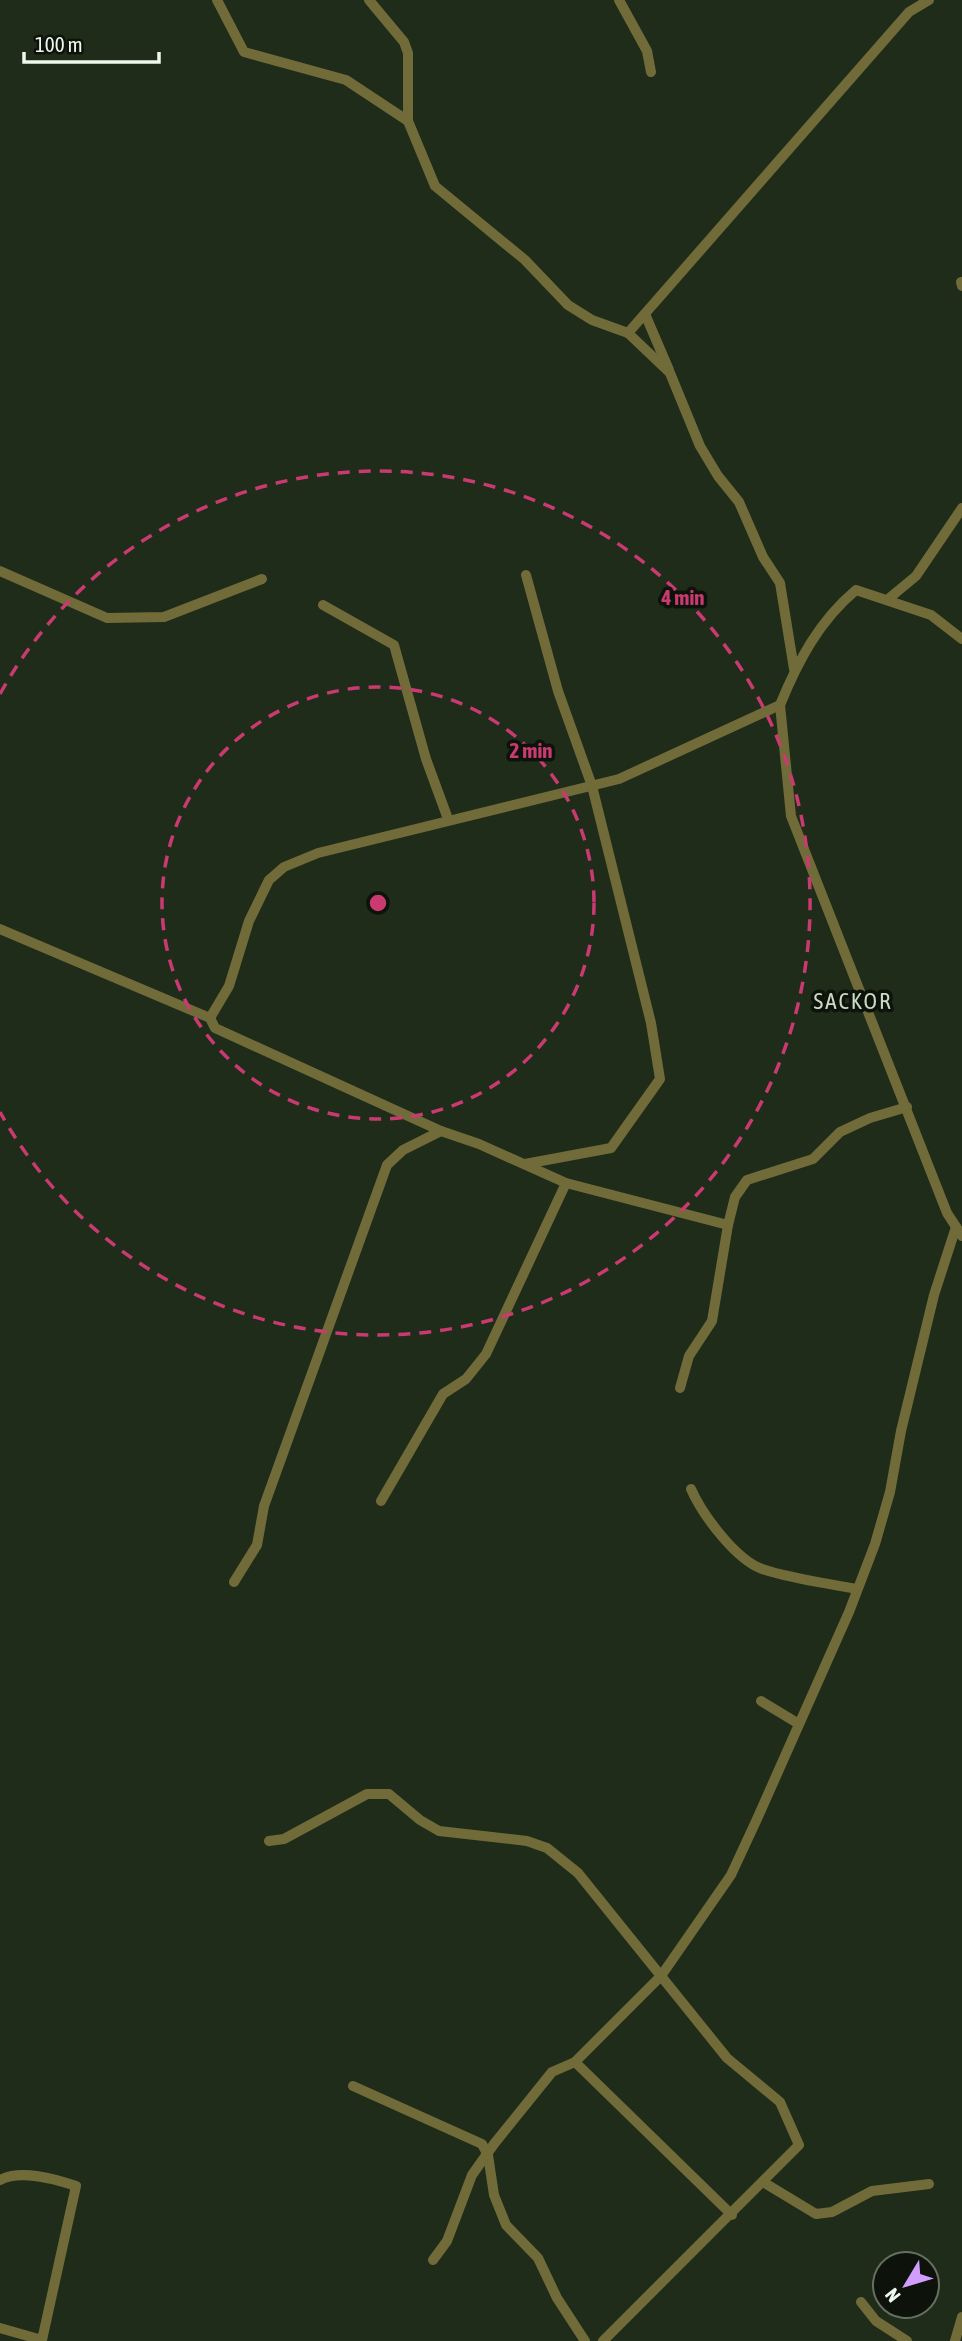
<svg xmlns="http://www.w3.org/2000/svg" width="962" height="2341" font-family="'Asap Condensed',sans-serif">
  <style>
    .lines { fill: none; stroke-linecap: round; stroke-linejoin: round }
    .minor { stroke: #716b39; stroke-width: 10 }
    .ring { fill: none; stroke: #c93a71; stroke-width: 3.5; stroke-dasharray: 12 9 }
    .labels { text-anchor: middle; stroke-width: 7; stroke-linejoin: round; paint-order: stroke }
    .neighbourhood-label { font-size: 23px; letter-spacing: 2px; fill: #cadac3; stroke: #0d130b }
    .centre { fill: #c93a71; stroke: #0d130b; stroke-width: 3.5 }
    .ring-label { font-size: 21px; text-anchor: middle; font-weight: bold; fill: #c93a71; stroke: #0d130b; stroke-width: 7; stroke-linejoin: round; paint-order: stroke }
  </style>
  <rect width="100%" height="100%" fill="#1f2c1a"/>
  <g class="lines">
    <g class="minor">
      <polyline points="217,0 244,52 346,80 408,121"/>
      <polyline points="369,0 404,42 408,53 408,121 435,186 525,260 568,305 592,320 628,333 670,373 700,446 718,476 739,502 763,557 780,583 794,669"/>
      <polyline points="619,0 647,51 651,72"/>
      <polyline points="961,282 962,286"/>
      <polyline points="645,314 669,370"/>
      <polyline points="628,333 909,12 929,0"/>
      <polyline points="0,571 107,618 164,617 262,579"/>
      <polyline points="887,600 916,576 962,508"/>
      <polyline points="323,605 394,645 426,759 448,819"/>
      <polyline points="780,705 791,816 947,1213 962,1236"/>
      <path d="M0 929 210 1018 229 986 249 921 269 880 284 867 318 853 619 779 780 705C798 661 819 621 856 590L931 615 962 639"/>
      <polyline points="210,1018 215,1028 441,1131 479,1144 566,1183 728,1225 735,1197 747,1180 813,1159 840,1132 870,1118 907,1107"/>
      <polyline points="525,1164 611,1148 660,1079 651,1023 592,786 558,691 526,575"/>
      <polyline points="680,1388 689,1356 712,1321 728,1225"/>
      <path d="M691 1489C702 1514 735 1559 762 1569 792 1579 826 1583 857 1589"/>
      <polyline points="381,1501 443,1394 466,1379 486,1354 566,1183"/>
      <polyline points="234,1582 257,1545 264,1506 387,1165 403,1150 441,1131"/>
      <polyline points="761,1701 799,1724"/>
      <polyline points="269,1841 284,1839 367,1794 389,1794 420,1820 439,1831 527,1841 547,1848 578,1873 727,2058 780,2102 799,2145 603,2341"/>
      <polyline points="353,2086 482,2144 488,2155 494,2195 506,2225 538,2258 557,2298 585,2341"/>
      <path d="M0 2180C21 2169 55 2179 76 2186L42 2340 0 2328"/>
      <polyline points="763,2182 816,2214 832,2212 872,2191 929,2184"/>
      <polyline points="732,2215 575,2062 661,1976 731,1875 757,1819 849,1612 875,1544 890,1492 901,1431 934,1295 956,1227"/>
      <polyline points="433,2260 447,2241 472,2175 494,2144 552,2072 575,2062"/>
      <polyline points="861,2302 876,2321 907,2341"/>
      <polyline points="955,2341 962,2317"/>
    </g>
  </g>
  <g class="ring">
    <circle cx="378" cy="903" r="216"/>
    <path d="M0 694A432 432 0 1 1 0 1112"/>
  </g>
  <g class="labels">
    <g class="neighbourhood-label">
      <text x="853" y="1009">SACKOR</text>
    </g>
  </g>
  <circle cx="378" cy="903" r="10" class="centre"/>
  <g class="ring-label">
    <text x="683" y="605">4 min</text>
    <text x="531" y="758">2 min</text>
  </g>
  <g transform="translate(906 2285) rotate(232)"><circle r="33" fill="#0d130b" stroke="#676f65" stroke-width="2"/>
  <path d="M0-5L12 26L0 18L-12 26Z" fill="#d19dfe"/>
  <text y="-10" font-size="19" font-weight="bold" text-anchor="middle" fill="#eff8ec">N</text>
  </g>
  <path d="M24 52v10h135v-10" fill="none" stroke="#eff8ec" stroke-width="3.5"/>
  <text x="35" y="52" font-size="21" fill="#eff8ec" stroke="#0d130b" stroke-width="5" paint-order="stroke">100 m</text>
</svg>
